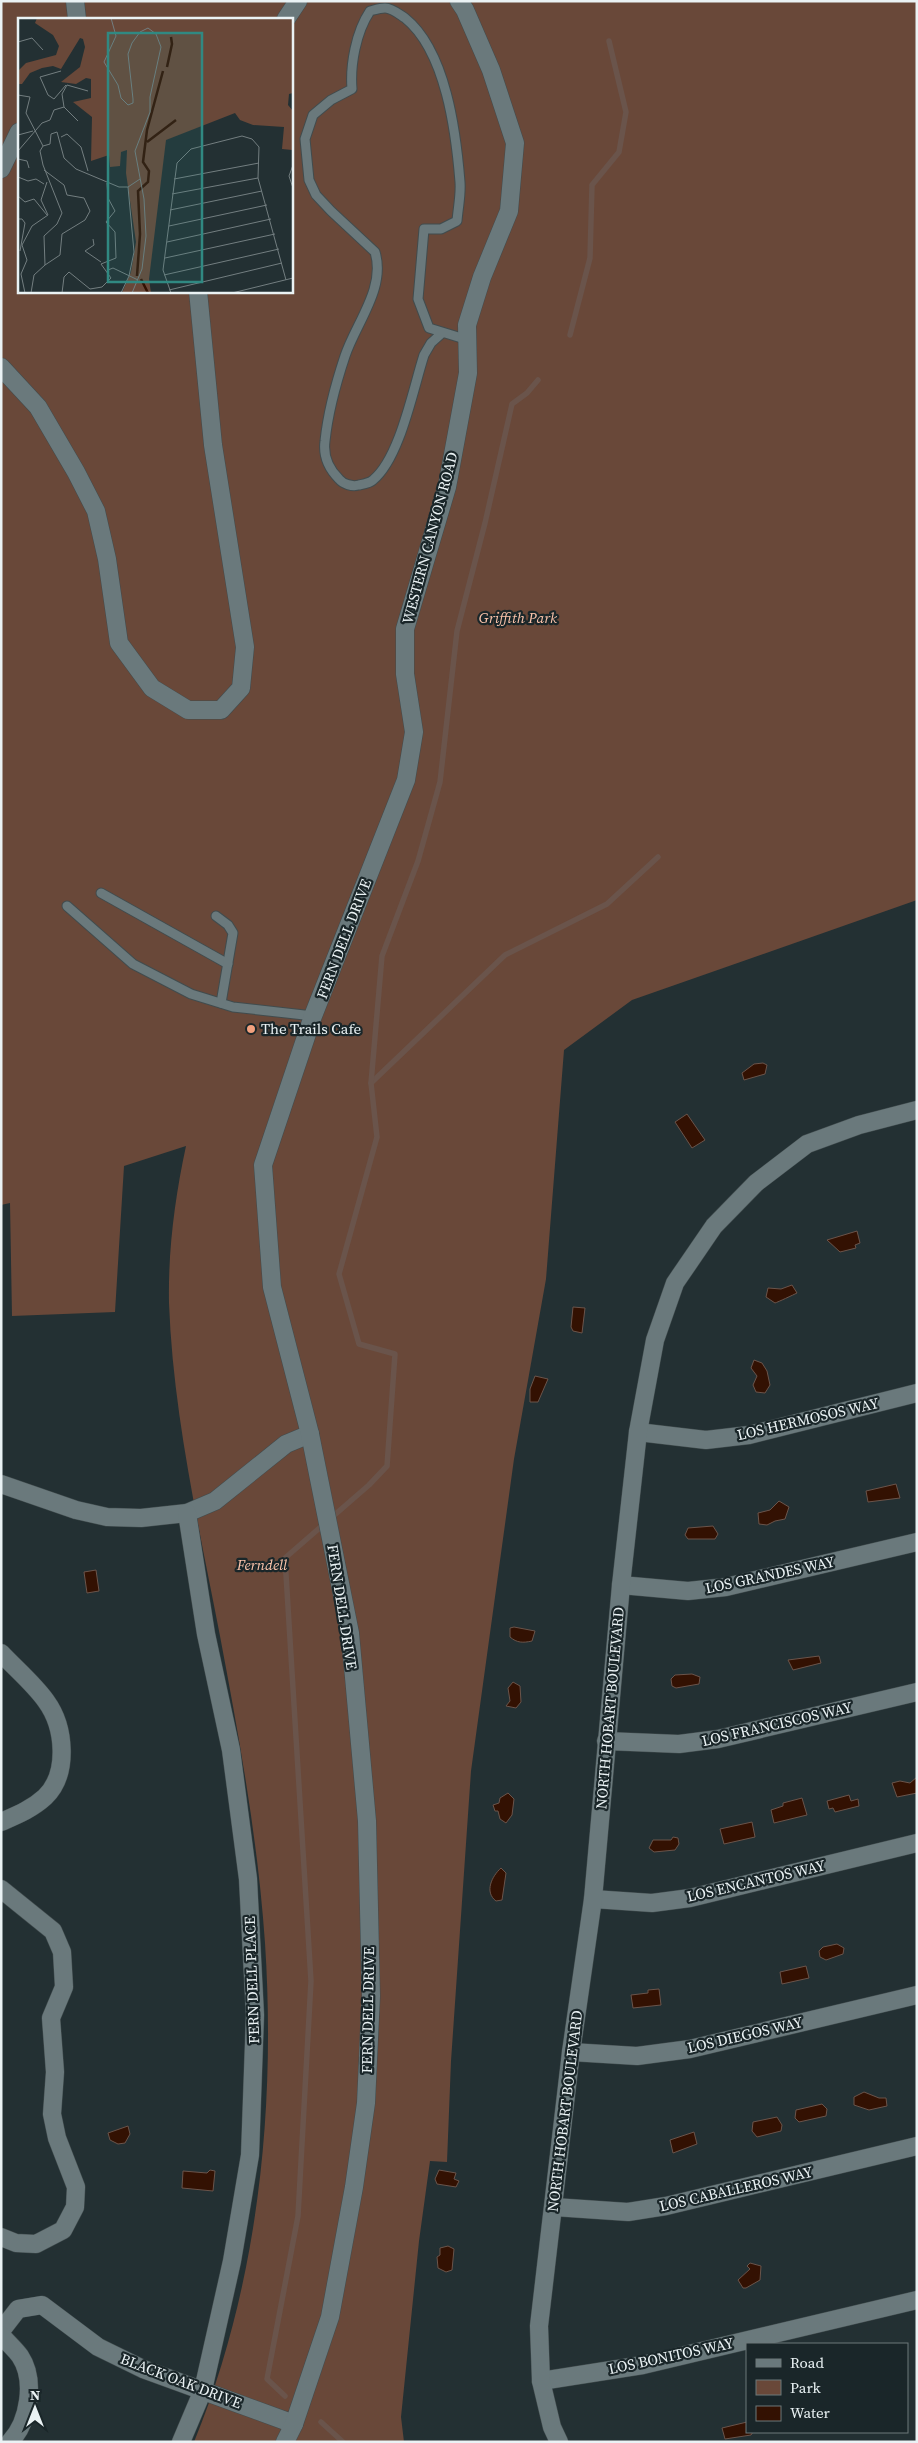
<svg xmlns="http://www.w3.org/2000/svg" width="918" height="2443" font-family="'Source Serif 4',serif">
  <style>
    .green { fill: #694839; fill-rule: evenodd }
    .water { fill: #331102; stroke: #6a544b }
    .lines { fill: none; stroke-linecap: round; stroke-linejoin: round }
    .stream { stroke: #6a544b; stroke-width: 5.5 }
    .service-casing { stroke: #414c4e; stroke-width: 11 }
    .minor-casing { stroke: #414c4e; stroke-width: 19 }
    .service { stroke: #6a797c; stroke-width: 9 }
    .minor { stroke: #6a797c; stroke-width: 18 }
    .poi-dot { fill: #f2a17e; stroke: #1a2629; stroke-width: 2 }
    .labels { text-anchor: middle; stroke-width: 4.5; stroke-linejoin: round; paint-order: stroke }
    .street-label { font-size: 15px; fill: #eaf2f4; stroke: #1a2629 }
    .park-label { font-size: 15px; font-style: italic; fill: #fcc4ab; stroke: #1a2629 }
    .poi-label { font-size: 15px; fill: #eaf2f4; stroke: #1a2629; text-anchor: start }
    .inset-river { fill: none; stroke: #331102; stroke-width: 2.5 }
    .inset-road { fill: none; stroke: #737e80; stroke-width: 1 }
    .view { fill: #308982; fill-opacity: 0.15; stroke: #308982; stroke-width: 2.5 }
    .inset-edge { fill: none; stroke: #eaf2f4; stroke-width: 2.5 }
  </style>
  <rect width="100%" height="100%" fill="#233033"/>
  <path class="green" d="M1 1H917V900L632 1000 564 1050 546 1279 514 1459 471 1771 451 2061 447 2162 430 2161 419 2241 401 2417 404 2442H194C258 2286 276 2110 265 1943 258 1840 239 1737 220 1636 199 1527 173 1414 169 1303 168 1250 175 1197 186 1146L124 1166 115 1312 12 1316 10 1203 1 1205ZM19 19H291V291H19Z"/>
  <g class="water">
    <polygon points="763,1063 767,1065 765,1074 744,1080 742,1073 754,1064"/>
    <polygon points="687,1114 705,1140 692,1148 675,1122"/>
    <polygon points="857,1231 860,1243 855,1245 856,1248 840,1252 827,1240"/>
    <path d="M792 1285 797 1293C793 1295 778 1302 775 1303L766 1297 768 1288 781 1289Z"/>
    <polygon points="573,1307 585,1308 582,1333 573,1331 571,1327"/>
    <polygon points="754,1360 762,1363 767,1371 770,1385 765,1393 756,1392 753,1385 757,1376 751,1368"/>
    <polygon points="535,1376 548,1379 538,1402 530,1402 530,1389"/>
    <polygon points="896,1484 900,1498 868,1502 866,1491"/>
    <polygon points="779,1501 789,1507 785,1519 775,1521 767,1525 759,1524 758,1513 770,1510"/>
    <polygon points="713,1526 718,1534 715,1539 688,1539 685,1535 688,1528"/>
    <polygon points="96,1570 99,1591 87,1593 84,1572"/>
    <path d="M514 1627 535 1631 532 1641C523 1643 517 1643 510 1637V1628Z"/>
    <polygon points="819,1656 821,1663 793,1670 788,1660"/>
    <polygon points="692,1674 700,1677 699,1684 676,1688 672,1686 671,1679 675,1675"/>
    <polygon points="513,1682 520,1686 521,1702 516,1708 506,1706 510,1701 508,1688"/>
    <polygon points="917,1777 917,1793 897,1797 892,1783 900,1781 910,1783"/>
    <polygon points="508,1793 514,1799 512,1815 506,1823 500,1819 498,1811 495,1811 493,1805 499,1803 500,1798"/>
    <polygon points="849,1795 851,1801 858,1799 859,1806 835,1812 833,1808 829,1809 827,1801"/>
    <polygon points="802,1798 807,1815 774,1823 771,1810 783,1806 783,1803"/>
    <polygon points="752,1822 755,1837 724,1844 720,1829"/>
    <polygon points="673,1837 678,1838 679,1844 675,1850 654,1852 649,1848 653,1840 671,1840"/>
    <path d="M501 1868 506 1873 502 1900 496 1901C484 1892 492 1876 501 1868Z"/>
    <polygon points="837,1944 844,1948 843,1954 826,1960 820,1957 819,1951 823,1947"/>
    <polygon points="806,1966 809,1978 782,1984 780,1972"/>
    <polygon points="659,1989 661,2005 633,2008 631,1995 648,1993 648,1990"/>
    <polygon points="864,2092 879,2098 886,2098 887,2106 869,2110 854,2105 854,2097"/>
    <polygon points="822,2104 827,2109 826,2116 799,2122 795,2118 796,2110"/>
    <polygon points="777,2117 782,2125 781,2131 757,2137 752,2131 753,2122"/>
    <polygon points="128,2126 130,2134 125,2143 118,2144 110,2140 108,2133"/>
    <polygon points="694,2132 697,2144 673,2153 670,2140"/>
    <polygon points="210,2170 215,2171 213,2191 182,2188 183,2171 207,2173"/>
    <polygon points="439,2170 456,2173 454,2179 459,2181 456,2187 437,2184 435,2179"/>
    <polygon points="448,2246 454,2249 452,2270 446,2272 438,2268 437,2257 440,2255 440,2248"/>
    <polygon points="750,2263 761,2266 760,2280 746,2288 743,2288 738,2280 750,2269 747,2266"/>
    <polygon points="747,2422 747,2432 753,2432 751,2435 725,2439 722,2428"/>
  </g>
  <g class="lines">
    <g class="stream">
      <polyline points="570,335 590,258 592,185 619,152 626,112 609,41"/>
      <polyline points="371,1083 505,955 607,904 658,857"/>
      <polyline points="285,2396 267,2379 298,2216 311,1981 285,1558 369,1485 387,1466 395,1354 359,1344 339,1274 377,1137 371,1083 382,956 418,861 440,782 457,631 485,523 512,404 527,393 538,380"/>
      <polyline points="321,2422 343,2442"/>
    </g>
    <defs>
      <g id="service">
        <path d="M441 334 431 343 424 355C413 389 400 458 373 480 370 483 364 484 359 485 352 487 343 484 339 479 329 469 323 456 325 441 328 412 336 383 345 356 356 323 386 288 375 252L331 211 316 195 309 180 305 139 313 115 331 100 352 89C350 65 356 32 370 11 374 10 380 8 385 8 392 8 399 14 405 18 446 51 456 132 460 182 461 195 458 208 457 221L441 229H424L418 299 429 328 468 340"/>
        <polyline points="101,893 228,964"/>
        <polyline points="67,906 133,964 191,994 233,1007 313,1016"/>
        <polyline points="216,916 228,925 233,933 221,1003"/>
      </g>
      <g id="minor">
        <polyline points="75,1 77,19"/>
        <polyline points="286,19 298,1"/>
        <polyline points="1,169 19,132"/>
        <polyline points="1,367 38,407 76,472 96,511 107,559 119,643 152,688 188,710 221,710 241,688 245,647 213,445 198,291"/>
        <polyline points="638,1432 706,1440 749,1435 917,1393"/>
        <polyline points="1,1484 76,1510 107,1517 141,1518 187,1513 215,1501 286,1444 310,1434"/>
        <polyline points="621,1585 688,1591 726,1587 917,1542"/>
        <path d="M1 1653C16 1669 34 1684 46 1701 65 1727 69 1774 45 1797 32 1809 17 1815 1 1822"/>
        <polyline points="606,1741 679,1744 718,1739 917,1692"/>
        <polyline points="1,1889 53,1931 62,1952 64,1987 51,2018 55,2072 52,2114 57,2138 76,2187 75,2207 63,2230 36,2244 16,2243 1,2237"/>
        <polyline points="593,1899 652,1903 690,1898 917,1843"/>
        <polyline points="571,2052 637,2056 690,2049 917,1995"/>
        <polyline points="554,2207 628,2212 666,2206 917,2146"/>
        <polyline points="1,2331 18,2309 42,2305 98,2347 143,2369 294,2424"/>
        <path d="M1 2335C7 2342 15 2349 20 2356 36 2380 29 2422 10 2442"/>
        <polyline points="541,2381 643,2365 917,2300"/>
        <polyline points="181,2442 203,2390 232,2261 250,2155 255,2015 248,1879 231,1750 206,1634 187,1513"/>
        <polyline points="285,2442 294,2424 330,2317 354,2187 366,2103 371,1996 367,1821 350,1633 310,1434 272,1287 263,1165 313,1016 406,780 414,732 405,674 405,629 447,487 468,373 467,325 482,277 509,211 515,143 491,70 465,10 459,1"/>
        <polyline points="559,2442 552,2427 541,2381 539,2326 571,2052 593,1899 621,1585 638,1432 655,1340 675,1283 714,1226 756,1183 807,1144 859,1125 917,1110"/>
      </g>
    </defs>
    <use href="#service" class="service-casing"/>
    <use href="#minor" class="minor-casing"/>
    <use href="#service" class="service"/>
    <use href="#minor" class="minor"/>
  </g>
  <circle class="poi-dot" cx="251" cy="1029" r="5"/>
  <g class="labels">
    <g class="street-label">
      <text transform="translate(430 538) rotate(-75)" y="5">WESTERN CANYON ROAD</text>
      <text transform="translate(344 939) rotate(-69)" y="5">FERN DELL DRIVE</text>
      <text transform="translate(808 1419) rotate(-13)" y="5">LOS HERMOSOS WAY</text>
      <text transform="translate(770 1575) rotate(-12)" y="5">LOS GRANDES WAY</text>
      <text transform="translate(342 1607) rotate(81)" y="5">FERN DELL DRIVE</text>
      <text transform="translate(610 1708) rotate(-85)" y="5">NORTH HOBART BOULEVARD</text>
      <text transform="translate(777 1724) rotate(-13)" y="5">LOS FRANCISCOS WAY</text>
      <text transform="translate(756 1881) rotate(-13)" y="5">LOS ENCANTOS WAY</text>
      <text transform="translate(252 1980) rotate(-92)" y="5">FERN DELL PLACE</text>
      <text transform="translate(368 2010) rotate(-89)" y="5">FERN DELL DRIVE</text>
      <text transform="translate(745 2035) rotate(-13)" y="5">LOS DIEGOS WAY</text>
      <text transform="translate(565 2111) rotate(-83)" y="5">NORTH HOBART BOULEVARD</text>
      <text transform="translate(736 2189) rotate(-13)" y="5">LOS CABALLEROS WAY</text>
      <text transform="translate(671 2356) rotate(-12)" y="5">LOS BONITOS WAY</text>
      <text transform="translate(181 2381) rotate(21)" y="5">BLACK OAK DRIVE</text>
    </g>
    <g class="park-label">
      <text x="518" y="623">Griffith Park</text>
      <text x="262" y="1570">Ferndell</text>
    </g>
    <g class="poi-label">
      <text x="261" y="1034">The Trails Cafe</text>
    </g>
  </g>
  <g transform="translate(18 18)">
    <rect width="275" height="275" fill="#233033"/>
    <path d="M19 0H275V75L271 76 270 87 275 93 274 132 264 131 266 109 235 107 222 102 217 95 148 122 131 261 133 275H104L113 254 118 224 108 155 109 132 103 134 102 148 92 149 91 137 73 143 74 99 55 84 73 80V61L68 60 58 66 43 64 62 49 67 29 65 21 62 20 43 51 35 48 24 50 12 55 4 66H0V53L8 45 38 37 41 28 35 17 17 5Z" fill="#694839"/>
    <path class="inset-river" d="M149 49 154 26 153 19M129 124 158 102M119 258 122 216 120 173 130 164 131 153 125 144 129 112 145 53M123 261 130 275"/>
    <path class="inset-road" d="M93 0 98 18 86 44 100 67 103 80 110 87 115 85V81L110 36 114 25 122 14 130 10 138 16 143 29 132 79V94L117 133 126 181 128 218 124 251 114 275M0 24 14 20 25 32M43 53 22 59 30 77 36 81 48 67M49 67 70 73M0 77 12 79 8 95 25 128M46 89 60 103M275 113V130M0 117 15 113M43 119 49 116 63 129 70 153M25 128 32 126 33 116 39 114 46 140 58 151 101 169H110L122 161M0 133 24 105 32 102 36 92 46 89 44 76 49 67M0 141 9 143 11 150M275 147 271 158 275 170M26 152 46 167 49 177 66 180 72 193 67 202 44 216 42 237 27 247M0 159 10 163 18 161 26 166M156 161 241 145M154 176 240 160M0 178 7 184 16 181 29 197M152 192 244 173M0 201H4L7 205 2 233M151 208 249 187M75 221 76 227 67 233 83 244M149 224 253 201M147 240 257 216M90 252 95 250 120 262M146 257 261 231M151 272 264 245M7 275 3 256 9 242 4 227 14 208 30 197 23 182 29 164M13 275 16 257 27 247 26 218 39 206 44 195 25 147 22 133 25 128M44 275 46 259 51 254 72 271 84 269 93 260 83 246 98 240 97 214 88 204 97 193 90 180 89 165M103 275 111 258 116 234 110 169M153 275 145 252 159 145 173 131 224 118 234 121 241 129 240 160 268 262M214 275 275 260"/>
    <path class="view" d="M90 15H184V264H90Z"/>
    <rect width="275" height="275" class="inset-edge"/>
  </g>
  <rect width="918" height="2443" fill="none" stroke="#eaf2f4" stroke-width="5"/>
  <rect x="746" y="2343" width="162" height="90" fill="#1a2629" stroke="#6d787a"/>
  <rect x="756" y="2359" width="25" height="8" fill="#6a797c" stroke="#6d787a"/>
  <text x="790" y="2368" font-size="15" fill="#eaf2f4">Road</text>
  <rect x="756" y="2380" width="25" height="15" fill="#694839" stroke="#6d787a"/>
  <text x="790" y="2393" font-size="15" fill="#eaf2f4">Park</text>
  <rect x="756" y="2406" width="25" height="15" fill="#331102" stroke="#6d787a"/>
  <text x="790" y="2418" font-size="15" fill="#eaf2f4">Water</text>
  <g transform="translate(35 2408)" stroke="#1a2629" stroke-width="4" paint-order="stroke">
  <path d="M0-4L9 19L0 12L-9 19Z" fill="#eaf2f4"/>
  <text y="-8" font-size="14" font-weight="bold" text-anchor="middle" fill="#eaf2f4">N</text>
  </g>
</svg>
